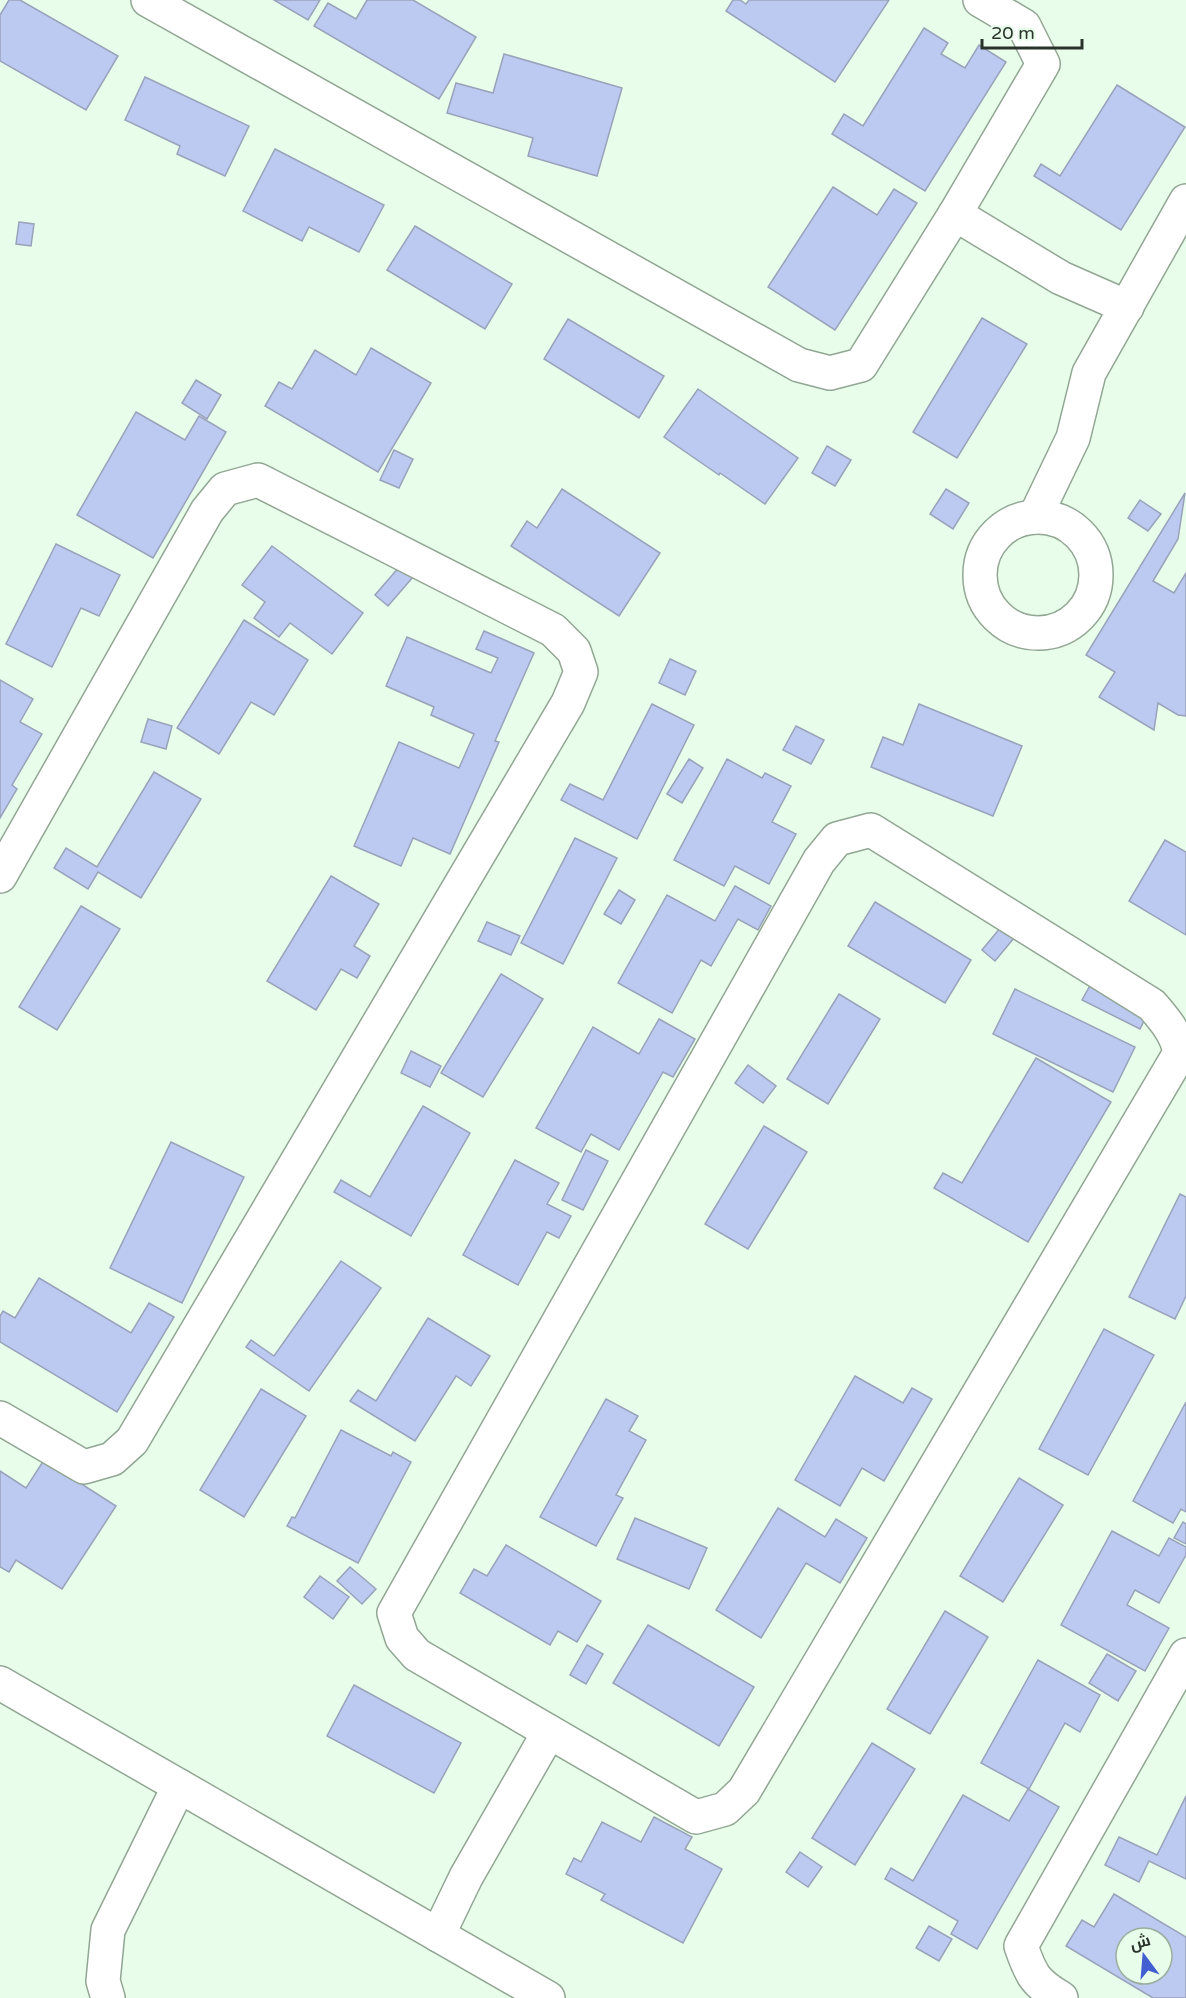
<svg xmlns="http://www.w3.org/2000/svg" width="1186" height="1998" font-family="'Varela Round',Cairo,sans-serif">
  <style>
    .building { fill: #bccaf2; stroke: #9aa2ba; stroke-width: 1.5; fill-rule: evenodd }
    .lines { fill: none; stroke-linecap: round; stroke-linejoin: round }
    .minor-casing { stroke: #91a693; stroke-width: 36 }
    .tertiary-casing { stroke: #91a693; stroke-width: 36 }
    .minor { stroke: #fff; stroke-width: 33 }
    .tertiary { stroke: #fff; stroke-width: 33 }
  </style>
  <rect width="100%" height="100%" fill="#e8feea"/>
  <g class="building">
    <polygon points="9,0 20,0 118,56 86,110 0,61 0,15"/>
    <polygon points="274,0 320,0 308,20"/>
    <polygon points="367,0 413,0 476,37 439,99 314,26 328,3 356,19"/>
    <polygon points="733,0 740,0 746,4 749,0 889,0 835,82 726,11"/>
    <polygon points="924,28 948,43 941,54 965,68 979,45 1006,62 925,191 832,134 844,114 863,126"/>
    <polygon points="504,54 622,88 597,176 528,156 533,138 447,113 456,83 493,93"/>
    <polygon points="145,77 249,126 225,176 177,154 180,146 125,120"/>
    <polygon points="1117,85 1185,127 1121,230 1034,176 1041,164 1060,176"/>
    <polygon points="275,149 384,205 359,252 309,227 302,241 243,211"/>
    <polygon points="833,187 877,215 894,189 917,203 835,330 768,287"/>
    <polygon points="19,222 34,224 31,246 16,244"/>
    <polygon points="415,226 512,284 485,329 387,270"/>
    <polygon points="982,318 1027,344 957,458 913,432"/>
    <polygon points="568,319 664,376 639,418 544,359"/>
    <polygon points="371,348 431,383 378,472 265,406 279,382 292,389 315,350 356,375"/>
    <polygon points="196,380 221,395 207,419 182,403"/>
    <polygon points="698,389 798,458 765,504 720,473 719,475 664,437"/>
    <polygon points="136,412 185,440 199,416 226,432 153,558 77,515"/>
    <polygon points="827,446 851,460 835,486 812,473"/>
    <polygon points="394,450 413,459 399,488 380,480"/>
    <polygon points="562,489 660,553 619,616 511,546 527,521 537,528"/>
    <polygon points="946,489 969,503 953,529 930,514"/>
    <polygon points="1185,493 1178,539 1153,581 1174,593 1186,573 1186,716 1178,715 1158,703 1154,730 1099,697 1115,672 1086,655"/>
    <polygon points="1140,500 1161,514 1148,531 1128,518"/>
    <polygon points="56,544 120,575 99,616 81,608 52,667 6,644"/>
    <polygon points="272,546 363,613 332,654 290,623 279,637 254,618 265,602 242,585"/>
    <polygon points="400,566 413,577 388,606 375,595"/>
    <polygon points="244,620 308,660 274,715 251,702 219,754 177,728"/>
    <polygon points="484,631 534,653 495,741 499,742 450,854 413,838 401,866 354,846 399,742 459,768 474,734 431,715 434,707 386,686 407,637 491,673 498,658 476,649"/>
    <polygon points="670,659 696,671 685,695 659,683"/>
    <polygon points="0,680 33,699 20,722 42,734 12,785 17,789 0,818"/>
    <polygon points="652,704 694,725 637,839 561,800 570,784 603,800"/>
    <polygon points="919,704 1022,746 993,816 871,767 883,737 903,745"/>
    <polygon points="148,719 172,726 166,749 141,742"/>
    <polygon points="796,726 824,740 811,764 783,750"/>
    <polygon points="689,759 703,768 682,803 667,794"/>
    <polygon points="727,759 762,778 765,773 791,786 772,822 796,834 769,884 735,866 724,886 674,860"/>
    <polygon points="154,772 201,799 141,898 98,872 88,889 54,868 66,848 97,867"/>
    <polygon points="575,838 617,858 563,964 521,943"/>
    <polygon points="1165,840 1186,852 1186,935 1129,901"/>
    <polygon points="331,876 379,904 354,946 370,956 357,978 341,969 316,1010 267,981"/>
    <polygon points="735,886 771,906 758,930 738,919 711,966 701,960 672,1013 618,983 667,895 715,921"/>
    <polygon points="619,890 635,900 621,924 604,914"/>
    <polygon points="875,902 971,960 945,1003 848,946"/>
    <polygon points="81,906 120,929 57,1030 19,1007"/>
    <polygon points="487,922 520,936 511,955 478,941"/>
    <polygon points="1001,927 1014,938 995,961 982,950"/>
    <polygon points="501,974 543,999 483,1097 441,1073"/>
    <polygon points="1092,982 1149,1011 1140,1029 1082,1000"/>
    <polygon points="1015,989 1135,1047 1113,1092 993,1034"/>
    <polygon points="839,994 880,1019 828,1104 787,1079"/>
    <polygon points="659,1019 695,1039 673,1077 663,1072 619,1150 591,1134 581,1152 536,1128 593,1027 639,1054"/>
    <polygon points="411,1051 441,1066 430,1087 401,1073"/>
    <polygon points="1036,1058 1111,1102 1028,1242 934,1188 943,1173 962,1183"/>
    <polygon points="748,1065 776,1086 763,1103 735,1083"/>
    <polygon points="423,1106 470,1133 411,1236 334,1192 341,1180 370,1197"/>
    <polygon points="764,1126 807,1152 748,1249 705,1224"/>
    <polygon points="171,1142 244,1177 182,1303 110,1268"/>
    <polygon points="586,1150 608,1161 583,1210 562,1200"/>
    <polygon points="515,1160 559,1183 547,1204 571,1216 559,1238 547,1232 518,1285 463,1255"/>
    <polygon points="1180,1194 1186,1197 1186,1296 1175,1319 1129,1297"/>
    <polygon points="341,1261 381,1288 309,1391 246,1347 251,1340 274,1356"/>
    <polygon points="39,1278 131,1333 149,1303 174,1317 117,1412 0,1342 0,1316 3,1311 15,1318"/>
    <polygon points="428,1318 490,1356 471,1386 456,1376 415,1441 350,1401 358,1390 376,1401"/>
    <polygon points="1104,1329 1154,1355 1088,1475 1039,1449"/>
    <polygon points="855,1376 903,1403 912,1388 932,1399 884,1481 862,1468 840,1506 795,1480"/>
    <polygon points="261,1389 306,1416 244,1517 200,1490"/>
    <polygon points="606,1399 638,1416 629,1431 646,1440 616,1495 623,1498 596,1546 540,1517"/>
    <polygon points="1186,1402 1186,1512 1181,1509 1173,1523 1133,1501"/>
    <polygon points="341,1430 391,1456 393,1452 411,1462 358,1563 287,1526 292,1517 295,1518"/>
    <polygon points="44,1460 116,1506 62,1589 16,1560 9,1572 0,1567 0,1471 26,1488"/>
    <polygon points="1019,1478 1063,1505 1003,1602 960,1576"/>
    <polygon points="778,1508 825,1537 836,1519 867,1538 840,1583 806,1563 761,1638 716,1610"/>
    <polygon points="635,1518 707,1548 689,1589 617,1559"/>
    <polygon points="1183,1522 1186,1524 1186,1544 1174,1538"/>
    <polygon points="1112,1531 1159,1556 1169,1538 1186,1547 1186,1555 1159,1603 1135,1590 1127,1605 1169,1628 1145,1671 1061,1625"/>
    <polygon points="506,1545 601,1601 577,1642 558,1631 550,1645 460,1593 474,1569 487,1576"/>
    <polygon points="350,1567 376,1589 362,1604 337,1581"/>
    <polygon points="320,1576 349,1597 333,1619 304,1597"/>
    <polygon points="945,1611 988,1637 930,1734 887,1709"/>
    <polygon points="648,1625 754,1687 719,1746 613,1683"/>
    <polygon points="587,1645 603,1654 586,1684 570,1675"/>
    <polygon points="1107,1654 1136,1671 1118,1701 1089,1683"/>
    <polygon points="1038,1660 1100,1695 1080,1732 1065,1723 1029,1789 981,1763"/>
    <polygon points="354,1685 461,1743 434,1793 327,1736"/>
    <polygon points="872,1743 915,1769 855,1865 812,1838"/>
    <polygon points="1028,1789 1059,1807 977,1949 951,1934 958,1921 885,1879 891,1868 913,1881 963,1795 1009,1821"/>
    <polygon points="1186,1796 1186,1879 1149,1861 1139,1882 1105,1865 1119,1837 1157,1855"/>
    <polygon points="654,1817 692,1837 685,1849 722,1869 683,1943 601,1900 605,1894 566,1874 574,1858 581,1862 602,1822 641,1842"/>
    <polygon points="800,1852 822,1867 808,1887 786,1872"/>
    <path d="M1114 1894 1186 1937V1998H1153L1066 1946 1082 1920 1094 1927ZM1126 1938H1162V1974H1126Z"/>
    <polygon points="929,1926 952,1939 939,1961 916,1948"/>
  </g>
  <g class="lines">
    <defs>
      <g id="minor">
        <polyline points="148,0 799,365 830,373 861,365 955,214 1043,64 1024,26 980,0"/>
        <polyline points="955,214 1061,278 1127,307"/>
        <circle cx="1038" cy="575" r="58"/>
        <polyline points="1035,517 1073,438 1089,373 1186,201"/>
        <path d="M871 830 1152 1005C1165 1020 1177 1034 1180 1053L744 1791 725 1809 696 1817 417 1655 402 1638 394 1613 819 861 837 839Z"/>
        <polyline points="0,876 207,511 225,489 258,480 553,630 574,651 581,672 568,703 132,1441 112,1459 84,1467 0,1418"/>
        <polyline points="438,1935 466,1877 549,1732"/>
        <polyline points="108,1998 103,1981 108,1930 179,1786"/>
        <path d="M1061 1998C1035 1983 1031 1975 1021 1946L1186 1655"/>
      </g>
      <polyline id="tertiary" points="0,1683 548,1998"/>
    </defs>
    <use href="#minor" class="minor-casing"/>
    <use href="#tertiary" class="tertiary-casing"/>
    <use href="#minor" class="minor"/>
    <use href="#tertiary" class="tertiary"/>
  </g>
  <g transform="translate(1144 1956) rotate(344)"><circle r="28" fill="#e8feea" stroke="#9cad9e" stroke-width="1.5"/>
  <path d="M0-4.5L10 22L0 15L-10 22Z" fill="#435ed1"/>
  <text y="-9" font-size="16" font-weight="bold" text-anchor="middle" fill="#2a332b">ش</text>
  </g>
  <path d="M982 39v9h100v-9" fill="none" stroke="#2a332b" stroke-width="3"/>
  <text x="991" y="39" font-size="18" fill="#2a332b" stroke="#e8feea" stroke-width="4.5" paint-order="stroke">20 m</text>
</svg>
